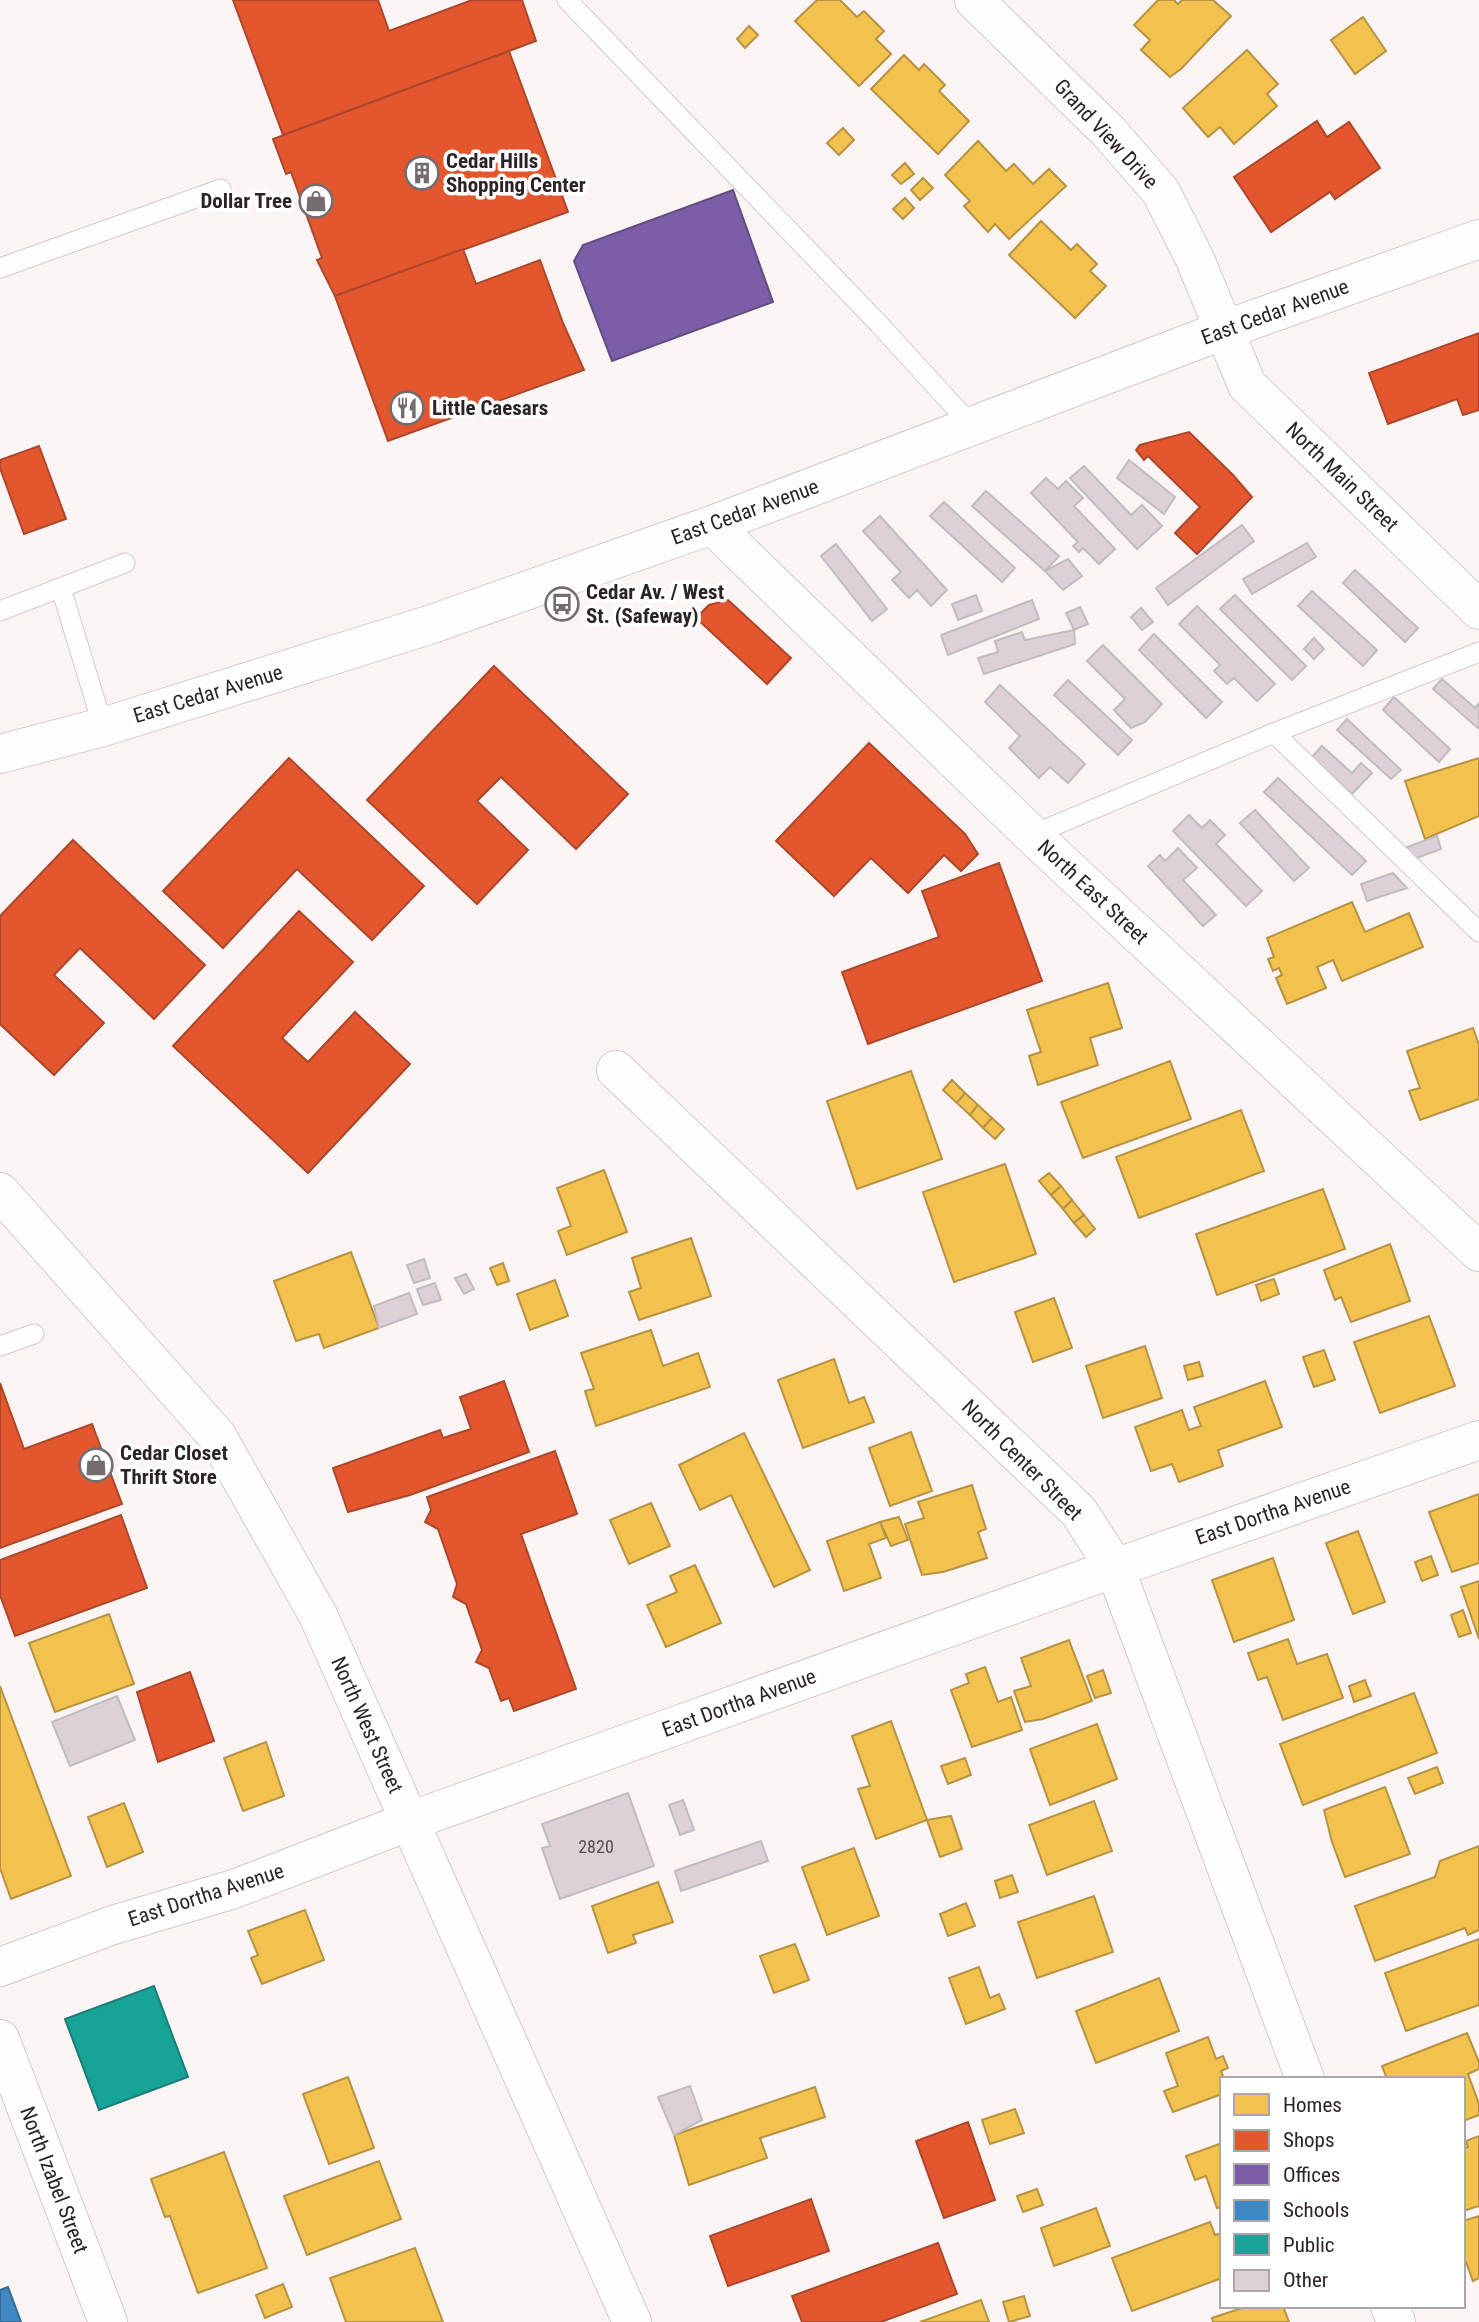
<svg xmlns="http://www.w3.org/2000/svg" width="1479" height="2322" font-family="'Roboto Condensed',sans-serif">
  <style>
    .homes { fill: #f2c14e; stroke: #b79242; stroke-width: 2 }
    .shops { fill: #e4572e; stroke: #ad472b; stroke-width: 2 }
    .offices { fill: #7b5ea7; stroke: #634c80; stroke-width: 2 }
    .schools { fill: #3f88c5; stroke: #396a95; stroke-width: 2 }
    .public { fill: #17a398; stroke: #1d7d76; stroke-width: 2 }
    .building { fill: #ddd0d8; stroke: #c1bcbf; stroke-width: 2 }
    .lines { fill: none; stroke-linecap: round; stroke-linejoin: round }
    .service-casing { stroke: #d1cacb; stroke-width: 21 }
    .minor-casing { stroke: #d1cacb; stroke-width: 40 }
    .tertiary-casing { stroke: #d1cacb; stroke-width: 40 }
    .secondary-casing { stroke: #d1cacb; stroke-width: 40 }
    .service { stroke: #fefdfe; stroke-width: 19 }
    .minor { stroke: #fefdfe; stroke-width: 38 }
    .tertiary { stroke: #fefdfe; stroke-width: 38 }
    .secondary { stroke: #fefdfe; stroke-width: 38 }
    .labels { text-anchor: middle; stroke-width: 7; stroke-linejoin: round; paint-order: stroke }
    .number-label { font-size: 18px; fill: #584e52 }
    .street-label { font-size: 21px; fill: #2c2325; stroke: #fff }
    .poi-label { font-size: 21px; font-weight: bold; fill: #2c2325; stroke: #fff; text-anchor: start }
  </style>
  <rect width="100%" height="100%" fill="#faf4f5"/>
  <g class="homes">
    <polygon points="817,0 840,0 857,17 864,11 884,31 876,39 891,54 859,86 795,21"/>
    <polygon points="1158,0 1174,0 1178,4 1182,0 1213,0 1231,16 1181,69 1170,77 1141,50 1150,40 1134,25"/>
    <polygon points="1363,17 1386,51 1355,74 1331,40"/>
    <polygon points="749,26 758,35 745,48 737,39"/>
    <polygon points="1247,50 1278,84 1267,94 1277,106 1234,144 1220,127 1208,137 1183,108"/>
    <polygon points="904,55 919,70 924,64 945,85 939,91 969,121 938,154 871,89"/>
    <polygon points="843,128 854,140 839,155 827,143"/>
    <polygon points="978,141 1006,171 1014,164 1033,184 1049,169 1066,186 1009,239 995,224 988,232 964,206 970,201 945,175"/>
    <polygon points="905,163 914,174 901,184 892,175"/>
    <polygon points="923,178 933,188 920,200 911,190"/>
    <polygon points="905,198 914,208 903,219 893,209"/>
    <polygon points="1041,221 1071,250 1077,244 1097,264 1090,271 1106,286 1075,318 1009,255"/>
    <polygon points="1479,758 1479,816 1425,839 1405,781"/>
    <polygon points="1352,902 1365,932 1409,913 1423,947 1342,981 1333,960 1317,967 1326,988 1287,1004 1276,978 1282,975 1279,968 1273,971 1268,959 1274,957 1267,938"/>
    <polygon points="1108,983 1122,1028 1090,1038 1098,1065 1038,1085 1029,1056 1041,1052 1027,1010"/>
    <polygon points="1473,1028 1479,1045 1479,1099 1420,1120 1409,1091 1420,1088 1407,1051"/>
    <polygon points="1170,1061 1191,1119 1083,1158 1061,1102"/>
    <polygon points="911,1071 942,1159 857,1189 827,1101"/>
    <polygon points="952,1080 965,1093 957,1103 943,1090"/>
    <polygon points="965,1093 978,1105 970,1115 957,1103"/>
    <polygon points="978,1105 992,1118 983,1128 970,1115"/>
    <polygon points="1241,1110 1264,1171 1139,1218 1116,1157"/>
    <polygon points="992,1118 1004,1129 995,1139 983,1128"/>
    <polygon points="1005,1164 1036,1254 954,1282 923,1192"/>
    <polygon points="604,1170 627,1232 567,1255 558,1231 571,1226 557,1188"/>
    <polygon points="1049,1173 1061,1186 1051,1195 1039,1181"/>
    <polygon points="1061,1186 1072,1200 1063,1209 1051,1195"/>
    <polygon points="1323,1189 1345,1249 1217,1295 1196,1234"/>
    <polygon points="1072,1200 1084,1215 1074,1223 1063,1209"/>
    <polygon points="1084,1215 1095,1229 1086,1237 1074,1223"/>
    <polygon points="691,1238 711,1296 639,1320 629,1292 641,1288 632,1258"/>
    <polygon points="1390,1244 1410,1301 1351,1322 1341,1297 1335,1300 1324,1270"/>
    <polygon points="351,1252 379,1328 324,1348 319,1334 296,1341 274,1281"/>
    <polygon points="503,1263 509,1281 497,1285 490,1268"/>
    <polygon points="1274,1279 1279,1294 1261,1301 1256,1285"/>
    <polygon points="555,1280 568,1316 530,1330 517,1294"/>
    <polygon points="1054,1298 1072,1348 1033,1362 1015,1312"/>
    <polygon points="1429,1316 1455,1386 1380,1413 1354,1342"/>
    <polygon points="651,1330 663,1366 698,1353 710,1387 596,1426 585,1391 594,1389 581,1353"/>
    <polygon points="1145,1346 1162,1398 1103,1418 1086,1366"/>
    <polygon points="1324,1350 1335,1380 1314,1387 1303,1357"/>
    <polygon points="834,1359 849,1403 864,1397 874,1422 803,1448 778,1380"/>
    <polygon points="1199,1362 1203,1376 1188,1380 1184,1366"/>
    <polygon points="1265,1381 1282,1427 1218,1450 1223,1466 1179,1482 1172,1464 1151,1471 1135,1427 1182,1410 1189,1430 1201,1426 1194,1407"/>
    <polygon points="911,1432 932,1491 890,1506 869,1448"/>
    <polygon points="744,1433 810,1570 774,1587 731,1495 700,1510 679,1465"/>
    <polygon points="972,1485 986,1529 978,1532 987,1558 943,1572 922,1575 905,1524 924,1518 918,1502"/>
    <polygon points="1479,1494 1479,1563 1452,1572 1429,1512"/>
    <polygon points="651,1503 670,1546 629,1564 610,1520"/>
    <polygon points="899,1517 908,1540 891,1546 880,1522"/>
    <polygon points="880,1522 886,1538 869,1544 881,1578 844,1591 827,1541"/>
    <polygon points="1358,1531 1385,1602 1353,1614 1326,1543"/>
    <polygon points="1431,1556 1438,1575 1422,1581 1415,1562"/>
    <polygon points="1273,1558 1294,1620 1234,1642 1212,1580"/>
    <polygon points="695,1565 721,1623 666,1647 647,1605 677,1592 670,1576"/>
    <polygon points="1479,1581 1479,1639 1461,1587"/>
    <polygon points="1463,1610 1471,1633 1459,1637 1451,1615"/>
    <polygon points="109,1614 134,1684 55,1712 29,1643"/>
    <polygon points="1288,1639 1297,1664 1327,1654 1343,1698 1283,1720 1267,1677 1258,1680 1248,1653"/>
    <polygon points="1069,1640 1092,1701 1043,1719 1025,1722 1014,1691 1031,1686 1021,1658"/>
    <polygon points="985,1667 998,1702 1011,1697 1022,1730 972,1747 951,1690 969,1683 966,1674"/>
    <polygon points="1103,1670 1111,1693 1095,1698 1087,1676"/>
    <polygon points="1365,1680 1371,1696 1354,1702 1349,1686"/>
    <polygon points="0,1686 71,1876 11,1899 0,1868"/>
    <polygon points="1414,1693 1437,1753 1303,1805 1280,1744"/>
    <polygon points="891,1721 927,1820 876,1839 858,1789 870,1786 852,1736"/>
    <polygon points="1097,1724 1117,1779 1050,1805 1030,1749"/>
    <polygon points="266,1742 284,1796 243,1811 224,1758"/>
    <polygon points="965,1758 971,1775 948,1784 941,1766"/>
    <polygon points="1437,1767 1443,1783 1415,1794 1408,1778"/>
    <polygon points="1385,1787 1410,1854 1345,1877 1332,1842 1324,1810"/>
    <polygon points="1094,1801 1112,1851 1047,1875 1029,1825"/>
    <polygon points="124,1803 143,1852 107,1867 88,1817"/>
    <polygon points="951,1816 962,1849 940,1857 927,1820"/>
    <polygon points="1479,1846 1479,1930 1468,1935 1465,1928 1375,1961 1355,1906 1435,1877 1440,1861"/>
    <polygon points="854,1848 879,1916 827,1935 802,1867"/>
    <polygon points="1012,1875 1018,1892 1000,1898 995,1881"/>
    <polygon points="658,1882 673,1922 633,1935 636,1943 608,1953 592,1906"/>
    <polygon points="1094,1896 1113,1952 1037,1978 1018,1922"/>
    <polygon points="966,1903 975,1926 948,1936 940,1914"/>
    <polygon points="305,1910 324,1960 262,1984 251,1958 258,1955 248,1931"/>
    <polygon points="1479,1939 1479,2005 1406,2031 1385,1973"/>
    <polygon points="795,1944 809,1980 774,1993 760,1956"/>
    <polygon points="979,1967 990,1998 999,1994 1005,2009 966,2024 949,1978"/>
    <polygon points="1159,1978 1179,2031 1096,2063 1076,2011"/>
    <polygon points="1467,2033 1479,2062 1479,2069 1468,2074 1479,2104 1479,2115 1463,2121 1463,2079 1387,2079 1382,2066"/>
    <polygon points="1208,2037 1216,2059 1223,2056 1228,2068 1221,2071 1224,2079 1222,2079 1222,2094 1173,2112 1164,2091 1178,2086 1166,2053"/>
    <polygon points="348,2077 374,2148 329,2164 303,2094"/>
    <polygon points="815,2087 825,2117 760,2138 767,2158 689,2185 674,2135"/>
    <polygon points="1015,2109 1024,2133 990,2144 982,2120"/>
    <polygon points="1479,2136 1479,2206 1463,2211 1463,2149 1468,2147 1466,2141"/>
    <polygon points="1222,2143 1222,2207 1217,2208 1206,2176 1195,2180 1186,2156"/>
    <polygon points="224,2152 267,2268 198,2293 170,2216 165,2217 151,2179"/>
    <polygon points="379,2161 401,2219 307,2255 284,2196"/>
    <polygon points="1037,2189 1043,2205 1023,2212 1017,2196"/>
    <polygon points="1096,2208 1110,2246 1054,2266 1041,2228"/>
    <polygon points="1479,2216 1479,2278 1473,2281 1466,2262 1463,2263 1463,2221"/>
    <polygon points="1210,2222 1215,2235 1222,2233 1222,2278 1132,2311 1112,2258"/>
    <polygon points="415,2248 443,2322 346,2322 330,2278"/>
    <polygon points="283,2284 292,2307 265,2318 256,2295"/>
    <polygon points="1024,2296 1030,2316 1009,2322 1003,2302"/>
    <polygon points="981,2300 989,2322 920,2322"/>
    <polygon points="1248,2306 1283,2306 1289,2322 1213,2322 1212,2318"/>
  </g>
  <g class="shops">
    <polygon points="233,0 378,0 389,31 472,0 522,0 536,41 283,135"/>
    <polygon points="509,51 568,212 335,296 317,260 322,258 291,172 286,174 273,139"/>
    <polygon points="1317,121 1327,137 1349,122 1380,168 1335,199 1330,192 1271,232 1234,177"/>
    <polygon points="463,249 476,284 540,260 563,323 584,370 388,441 335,296"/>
    <polygon points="1479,333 1479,410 1463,415 1457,399 1388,424 1369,373"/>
    <polygon points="1189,432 1233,475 1252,497 1197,554 1175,533 1200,507 1148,456 1144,460 1136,450 1140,445"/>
    <polygon points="39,446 66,519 24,534 0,468 0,460"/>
    <polygon points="728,600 791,658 767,684 696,618 709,605"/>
    <polygon points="494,666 628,794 576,849 501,777 477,801 528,850 477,904 367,800"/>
    <polygon points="869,743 965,834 978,854 961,871 944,855 908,893 871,858 834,896 776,841"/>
    <polygon points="289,758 424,886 372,940 297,869 223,948 163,891"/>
    <polygon points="73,840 205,965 154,1019 80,948 54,975 104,1023 54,1075 0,1024 0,916"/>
    <polygon points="999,863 1042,981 868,1044 842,972 939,937 922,891"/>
    <polygon points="299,911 353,962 282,1038 308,1062 355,1012 410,1064 308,1173 173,1046"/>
    <polygon points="504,1381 529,1452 410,1495 348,1512 333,1468 440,1430 443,1438 471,1429 460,1397"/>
    <polygon points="0,1383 24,1449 92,1424 122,1504 0,1548"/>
    <polygon points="555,1451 577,1514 521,1534 576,1689 514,1711 509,1698 501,1701 489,1668 476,1662 482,1650 466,1604 453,1597 457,1584 438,1529 425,1522 431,1510 427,1497"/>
    <polygon points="121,1515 147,1588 15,1636 0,1595 0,1560"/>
    <polygon points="190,1672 214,1741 158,1762 137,1692"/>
    <polygon points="968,2122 995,2200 944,2218 916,2141"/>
    <polygon points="811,2199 829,2251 728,2286 710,2236"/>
    <polygon points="938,2243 957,2294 881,2322 802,2322 792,2296"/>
  </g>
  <polygon class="offices" points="733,190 773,302 612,361 574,261 583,245"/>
  <polygon class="schools" points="8,2287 21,2322 0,2322 0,2290"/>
  <polygon class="public" points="154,1986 188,2077 99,2110 65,2019"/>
  <g class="building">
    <polygon points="1129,460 1175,497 1164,514 1117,478"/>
    <polygon points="1084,466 1131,515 1142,505 1162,526 1137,549 1070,478"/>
    <polygon points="1046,478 1058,489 1066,481 1083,498 1074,506 1115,549 1099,564 1083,548 1079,552 1073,546 1078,542 1031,493"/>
    <polygon points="986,491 1059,556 1045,571 972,506"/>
    <polygon points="944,502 1015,568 1002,582 930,516"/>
    <polygon points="880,516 947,590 931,606 917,590 909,598 892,580 901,572 863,531"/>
    <polygon points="1242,525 1254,541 1168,605 1156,588"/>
    <polygon points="1307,543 1316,557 1252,594 1243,579"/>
    <polygon points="836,544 887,609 872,621 821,556"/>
    <polygon points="1068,559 1082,576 1063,590 1045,571"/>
    <polygon points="1355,570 1418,628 1405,642 1343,583"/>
    <polygon points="1312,591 1377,650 1363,666 1298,606"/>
    <polygon points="976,595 982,611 958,620 952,604"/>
    <polygon points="1235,595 1306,666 1292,680 1220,609"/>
    <polygon points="1032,600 1039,619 948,655 941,635"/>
    <polygon points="1197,606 1275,684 1257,701 1234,678 1227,684 1214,671 1220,665 1179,624"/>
    <polygon points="1080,607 1088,624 1074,630 1066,613"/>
    <polygon points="1141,608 1153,622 1142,630 1131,617"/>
    <polygon points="1074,630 1075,644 984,674 978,658 998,652 995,641 1022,632 1025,640"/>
    <polygon points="1154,634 1222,702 1206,718 1139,650"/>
    <polygon points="1314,638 1324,649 1314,659 1304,649"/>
    <polygon points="1103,645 1162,704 1145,722 1131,728 1114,710 1125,699 1087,661"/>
    <polygon points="1442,679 1475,708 1479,703 1479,729 1433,689"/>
    <polygon points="1068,680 1132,740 1118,755 1054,695"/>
    <polygon points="1000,685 1085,764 1068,783 1050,767 1039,778 1009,748 1020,736 985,702"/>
    <polygon points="1394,697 1450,749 1439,762 1383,710"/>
    <polygon points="1347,719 1401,770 1391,779 1337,730"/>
    <polygon points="1322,746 1352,773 1361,763 1372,773 1352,794 1312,757"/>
    <polygon points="1278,778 1366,861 1352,875 1264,792"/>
    <polygon points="1255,810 1309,868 1294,881 1240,823"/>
    <polygon points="1189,815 1202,828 1210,820 1225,835 1216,844 1262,891 1246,906 1173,831"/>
    <polygon points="1437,836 1441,849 1412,860 1407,847"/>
    <polygon points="1178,848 1197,868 1183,880 1216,915 1203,926 1148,866 1160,855 1165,861"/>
    <polygon points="1393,873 1407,888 1367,901 1361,884"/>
    <polygon points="424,1259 430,1278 414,1283 407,1265"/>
    <polygon points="466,1274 474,1289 464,1294 455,1278"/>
    <polygon points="435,1283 441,1300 423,1305 417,1289"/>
    <polygon points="409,1293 417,1314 379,1328 374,1306"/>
    <polygon points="117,1696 135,1740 70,1766 52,1722"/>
    <polygon points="628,1793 654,1866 560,1899 542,1848 550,1846 542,1824"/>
    <polygon points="683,1800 694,1830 680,1835 669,1805"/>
    <polygon points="761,1841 768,1861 681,1891 675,1871"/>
    <polygon points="690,2086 702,2120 674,2135 658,2097"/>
  </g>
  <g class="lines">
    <defs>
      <g id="service">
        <polyline points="567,0 878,323 972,426"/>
        <polyline points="0,268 221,189"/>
        <polyline points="61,588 103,727"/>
        <polyline points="0,611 125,563"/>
        <polyline points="1274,733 1479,932"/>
        <polyline points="1032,835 1274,733 1479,652"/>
        <polyline points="0,1346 34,1334"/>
      </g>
      <g id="minor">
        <polyline points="974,0 1109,132 1161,192 1194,257 1247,385 1479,610"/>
        <polyline points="712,525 1032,835 1479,1252"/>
        <polyline points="616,1070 1079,1512 1115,1568 1305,2079"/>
        <polyline points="0,1967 113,1925 234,1889 410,1821 678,1725 1115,1568 1479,1440"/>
        <polyline points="0,2039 108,2322"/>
        <polyline points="1390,2306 1396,2322"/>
      </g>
      <polyline id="tertiary" points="0,1192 217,1436 318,1615 632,2322"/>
      <polyline id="secondary" points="0,754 103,727 432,624 712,525 1224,330 1479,239"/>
    </defs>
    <use href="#service" class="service-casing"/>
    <use href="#minor" class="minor-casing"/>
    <use href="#tertiary" class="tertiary-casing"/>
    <use href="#secondary" class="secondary-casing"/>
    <use href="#service" class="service"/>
    <use href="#minor" class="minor"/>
    <use href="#tertiary" class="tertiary"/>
    <use href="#secondary" class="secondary"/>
  </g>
  <defs>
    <symbol id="building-ring" viewBox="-11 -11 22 22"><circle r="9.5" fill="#fff" stroke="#746c6e" stroke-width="1.5"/><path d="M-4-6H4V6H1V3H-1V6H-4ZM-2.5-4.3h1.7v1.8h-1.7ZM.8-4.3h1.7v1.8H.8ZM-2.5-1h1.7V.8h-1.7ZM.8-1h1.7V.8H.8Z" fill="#746c6e"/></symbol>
    <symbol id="shop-ring" viewBox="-11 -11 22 22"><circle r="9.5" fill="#fff" stroke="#746c6e" stroke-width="1.5"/><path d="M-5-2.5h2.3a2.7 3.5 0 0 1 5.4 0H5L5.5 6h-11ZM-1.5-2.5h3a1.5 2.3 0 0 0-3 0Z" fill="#746c6e"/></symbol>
    <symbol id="restaurant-ring" viewBox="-11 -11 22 22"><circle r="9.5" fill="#fff" stroke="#746c6e" stroke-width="1.5"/><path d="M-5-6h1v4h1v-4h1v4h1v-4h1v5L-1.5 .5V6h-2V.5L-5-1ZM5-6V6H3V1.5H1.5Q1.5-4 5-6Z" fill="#746c6e"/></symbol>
    <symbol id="bus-ring" viewBox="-11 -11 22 22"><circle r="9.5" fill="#fff" stroke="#746c6e" stroke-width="1.5"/><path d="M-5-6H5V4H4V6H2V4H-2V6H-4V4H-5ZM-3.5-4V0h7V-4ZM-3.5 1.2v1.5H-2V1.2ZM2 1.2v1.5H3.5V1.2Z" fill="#746c6e"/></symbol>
  </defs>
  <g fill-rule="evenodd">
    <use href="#building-ring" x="403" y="154" width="38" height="38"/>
    <use href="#shop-ring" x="297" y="182" width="38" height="38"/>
    <use href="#restaurant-ring" x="388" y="389" width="38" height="38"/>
    <use href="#bus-ring" x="543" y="585" width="38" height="38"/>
    <use href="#shop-ring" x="77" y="1446" width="38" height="38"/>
  </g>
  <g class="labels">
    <g class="number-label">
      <text x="596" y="1853">2820</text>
    </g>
    <g class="street-label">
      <text transform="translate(1106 134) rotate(47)" y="7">Grand View Drive</text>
      <text transform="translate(1275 312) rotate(-20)" y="7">East Cedar Avenue</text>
      <text transform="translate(1342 477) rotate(44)" y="7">North Main Street</text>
      <text transform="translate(745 512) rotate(-20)" y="7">East Cedar Avenue</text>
      <text transform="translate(208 694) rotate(-17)" y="7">East Cedar Avenue</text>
      <text transform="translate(1093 892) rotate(43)" y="7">North East Street</text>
      <text transform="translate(1022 1460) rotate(45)" y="7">North Center Street</text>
      <text transform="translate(1273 1512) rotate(-19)" y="7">East Dortha Avenue</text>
      <text transform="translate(739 1703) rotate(-20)" y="7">East Dortha Avenue</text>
      <text transform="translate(367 1725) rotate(66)" y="7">North West Street</text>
      <text transform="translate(206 1895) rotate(-18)" y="7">East Dortha Avenue</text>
      <text transform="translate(54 2180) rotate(69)" y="7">North Izabel Street</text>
    </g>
    <g class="poi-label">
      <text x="446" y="168">Cedar Hills<tspan x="446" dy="24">Shopping Center</tspan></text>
      <text x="292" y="208" text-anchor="end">Dollar Tree</text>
      <text x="432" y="415">Little Caesars</text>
      <text x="586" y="599">Cedar Av. / West<tspan x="586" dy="24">St. (Safeway)</tspan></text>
      <text x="120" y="1460">Cedar Closet<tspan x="120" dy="24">Thrift Store</tspan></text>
    </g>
  </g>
  <rect x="1220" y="2077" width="245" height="231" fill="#ffffff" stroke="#aba7a8" stroke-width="2"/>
  <rect x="1234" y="2094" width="35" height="21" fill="#f2c14e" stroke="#aba7a8" stroke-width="2"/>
  <text x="1283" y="2112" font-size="21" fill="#2c2325">Homes</text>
  <rect x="1234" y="2130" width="35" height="21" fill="#e4572e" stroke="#aba7a8" stroke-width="2"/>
  <text x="1283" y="2147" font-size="21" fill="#2c2325">Shops</text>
  <rect x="1234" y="2164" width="35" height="21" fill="#7b5ea7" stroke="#aba7a8" stroke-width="2"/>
  <text x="1283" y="2182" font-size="21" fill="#2c2325">Offices</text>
  <rect x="1234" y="2200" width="35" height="21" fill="#3f88c5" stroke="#aba7a8" stroke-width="2"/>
  <text x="1283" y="2217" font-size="21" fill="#2c2325">Schools</text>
  <rect x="1234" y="2234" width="35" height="21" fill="#17a398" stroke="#aba7a8" stroke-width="2"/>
  <text x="1283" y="2252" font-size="21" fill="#2c2325">Public</text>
  <rect x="1234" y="2270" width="35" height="21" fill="#ddd0d8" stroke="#aba7a8" stroke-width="2"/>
  <text x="1283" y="2287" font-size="21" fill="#2c2325">Other</text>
</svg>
